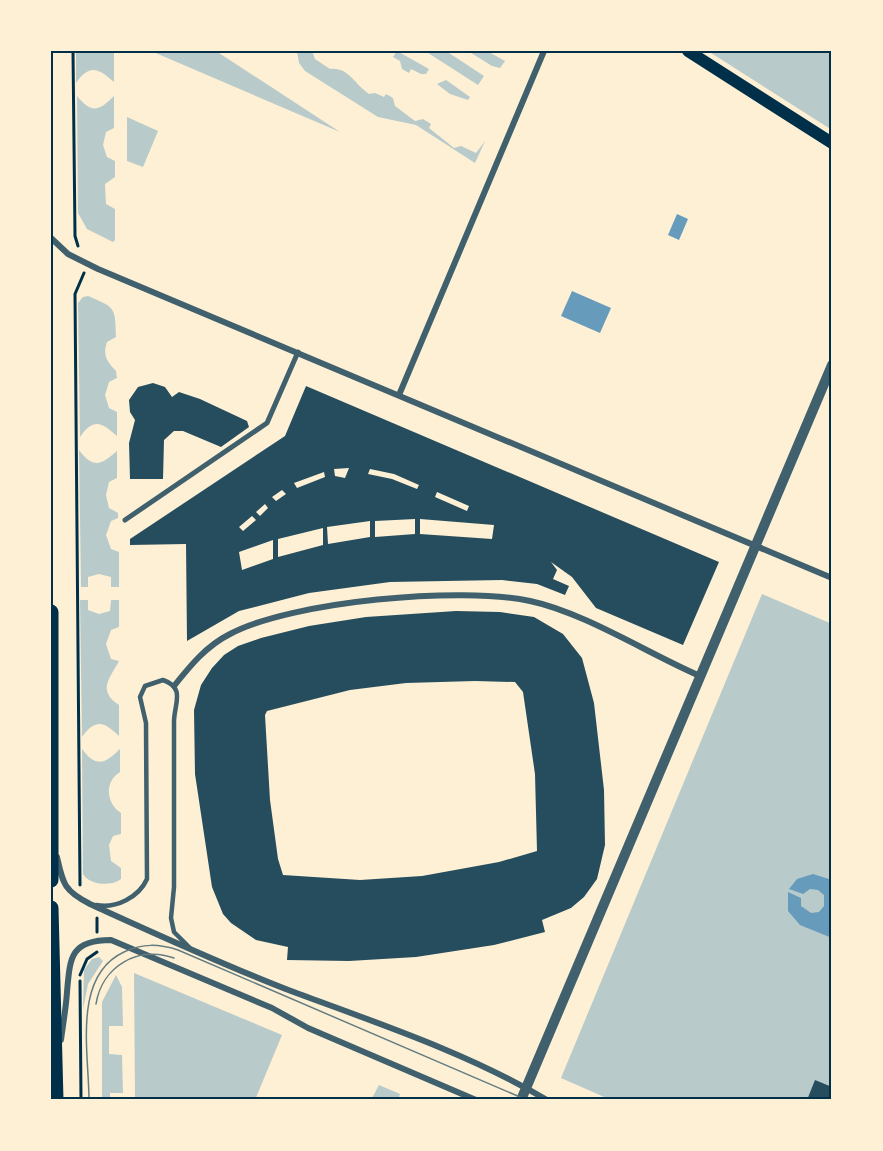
<svg xmlns="http://www.w3.org/2000/svg" width="883" height="1151" font-family="Arial,sans-serif">
  <style>
    .green { fill: #b9caca }
    .water { fill: #669bbc }
    .building { fill: #264d5e; fill-rule: evenodd }
    .lines { fill: none; stroke-linecap: round; stroke-linejoin: round }
    .path { stroke: #003049; stroke-width: 3 }
    .service { stroke: #3f606c; stroke-width: 4.5 }
    .pedestrian { stroke: #3f606c; stroke-width: 5 }
    .minor { stroke: #3f606c; stroke-width: 6 }
    .tertiary { stroke: #3f606c; stroke-width: 10 }
    .secondary { stroke: #003049; stroke-width: 12 }
    .primary { stroke: #003049; stroke-width: 15 }
    .tram { stroke: #657d81; stroke-width: 1.5 }
    .neatline { fill: none; stroke: #003049; stroke-width: 2 }
  </style>
  <rect width="100%" height="100%" fill="#fdf0d5"/>
  <g class="green">
    <path d="M76 51H114V82C99 69 90 63 76 83Z"/>
    <polygon points="151,51 216,51 340,132"/>
    <path d="M312 51 315 59 330 69C349 67 354 84 369 94L375 93 384 97 386 94 393 98 395 106 415 121 423 119 431 124 429 128 454 148 461 146 476 153 485 141 475 163 416 125 378 117 305 71 299 63 297 51Z"/>
    <polygon points="397,51 429,69 426,74 421,74 411,69 409,73 402,69 400,61 393,57"/>
    <polygon points="425,51 446,51 484,76 478,85"/>
    <polygon points="468,51 487,51 505,61 500,68 492,66"/>
    <polygon points="708,51 824,51 832,55 832,130"/>
    <polygon points="446,80 470,97 468,100 450,94 437,84"/>
    <path d="M77 96C92 114 99 111 114 96V128L106 132 103 145 107 157 115 161V177L105 184 106 204 115 209V240L113 242 87 229 78 213Z"/>
    <polygon points="127,117 158,131 143,167 127,161"/>
    <path d="M88 296C116 308 115 307 116 337L107 342C102 356 108 362 116 371L117 378 109 382 105 395 109 408 117 412V436C102 423 94 417 80 437L78 303 83 297Z"/>
    <path d="M79 450C94 470 102 464 117 451V478L109 482 106 495 109 508 118 513V518L111 521 106 535 111 549 119 552V587H111V577L99 574 88 577V587H81Z"/>
    <polygon points="762,594 832,624 832,1100 611,1100 561,1078"/>
    <path d="M80 600H88V610L99 614 110 611 111 600H119V627L111 630 106 644 111 659 119 661C111 677 96 690 119 705V736C104 722 96 718 82 737Z"/>
    <path d="M82 749C96 768 105 764 120 749V772C104 782 106 803 121 813V834L113 836 109 845 111 861 121 868V879C111 887 89 885 83 874Z"/>
    <polygon points="99,957 103,961 88,984 83,1009 84,970 92,959"/>
    <polygon points="134,973 282,1035 255,1100 135,1100"/>
    <polygon points="116,975 122,987 123,1026 109,1026 109,1054 122,1055 123,1093 110,1093 110,1100 102,1100 102,1002"/>
    <polygon points="379,1085 400,1094 398,1100 371,1100"/>
  </g>
  <g class="water">
    <polygon points="677,214 688,219 679,240 668,235"/>
    <polygon points="572,291 611,308 600,333 561,316"/>
    <polygon points="813,874 832,880 832,938 800,925 788,911 788,892 801,898 801,906 811,913 819,912 824,906 824,895 818,890 810,889 803,894 789,889 797,879"/>
  </g>
  <g class="building">
    <polygon points="153,383 165,387 172,397 179,392 200,399 247,421 249,427 221,447 183,431 174,431 164,440 163,479 130,479 129,443 135,420 130,412 129,400 138,387"/>
    <path d="M306 386 719 562 683 645 596 608 572 577 551 562 557 570 553 579 569 586 565 595 537 584 502 580 390 582 309 593 239 611 187 641 186 544 130 545V539L285 436ZM349 468 345 478 335 476 334 469ZM370 469 394 474 419 485 417 489 392 479 368 474ZM324 472 325 477 297 488 294 483ZM282 490 286 494 276 501 272 497ZM437 492 469 506 467 511 435 497ZM265 504 268 508 260 516 256 512ZM252 516 256 520 243 531 239 527ZM415 519V534L375 537V521ZM420 519 494 525 492 539 420 534ZM370 521V537L328 544 327 527ZM323 528V545L278 557V539ZM273 540V559L242 570 239 552Z"/>
    <path d="M456 611 500 612 534 617 563 634 582 658 594 703 604 790 605 845 597 879 584 897 571 908 542 920 545 932 494 945 416 957 349 961 287 960 288 947 256 940 231 923 223 914 212 887 195 774 194 710 201 685 212 668 224 655 238 646 261 638 309 626 366 617ZM475 681 515 682 523 692 535 774 537 851 499 862 422 876 360 880 283 875 278 859 270 800 265 715 267 711 350 690 406 683Z"/>
    <polygon points="815,1080 832,1087 832,1100 807,1100"/>
  </g>
  <g class="lines">
    <g class="path">
      <polyline points="73,51 75,236 78,246"/>
      <polyline points="80,885 75,294 84,273"/>
      <polyline points="97,918 97,932"/>
      <polyline points="80,975 87,959 97,952"/>
      <polyline points="80,981 81,1100"/>
    </g>
    <path class="service" d="M96 905C116 909 139 897 147 879L146 723 140 697 145 686 163 680C186 688 174 704 174 722V887L171 918 174 932 189 947"/>
    <polyline class="pedestrian" points="125,520 267,423 298,352"/>
    <g class="minor">
      <polyline points="51,238 68,254 98,269 832,578"/>
      <polyline points="399,395 544,51"/>
      <path d="M174 686C190 666 206 646 230 634 292 601 461 586 530 601 583 612 649 654 700 676"/>
      <path d="M57 857C63 884 64 891 90 904 156 934 223 965 291 991 377 1023 468 1053 547 1100"/>
      <path d="M61 1040C63 1024 66 1008 67 992 70 958 70 940 111 940L272 1008 308 1028 476 1100"/>
    </g>
    <polyline class="tertiary" points="521,1100 832,365"/>
    <polyline class="secondary" points="688,51 832,143"/>
    <g class="primary">
      <polyline points="51,612 51,880"/>
      <polyline points="51,908 56,1100"/>
    </g>
    <g class="tram">
      <path d="M96 1004C102 966 139 945 174 958"/>
      <path d="M89 1100C89 1053 72 976 124 952 143 943 159 944 178 950L527 1100"/>
    </g>
  </g>
  <rect width="883" height="1151" fill="none" stroke="#fdf0d5" stroke-width="105"/>
  <rect x="52" y="52" width="778" height="1046" class="neatline"/>
</svg>
